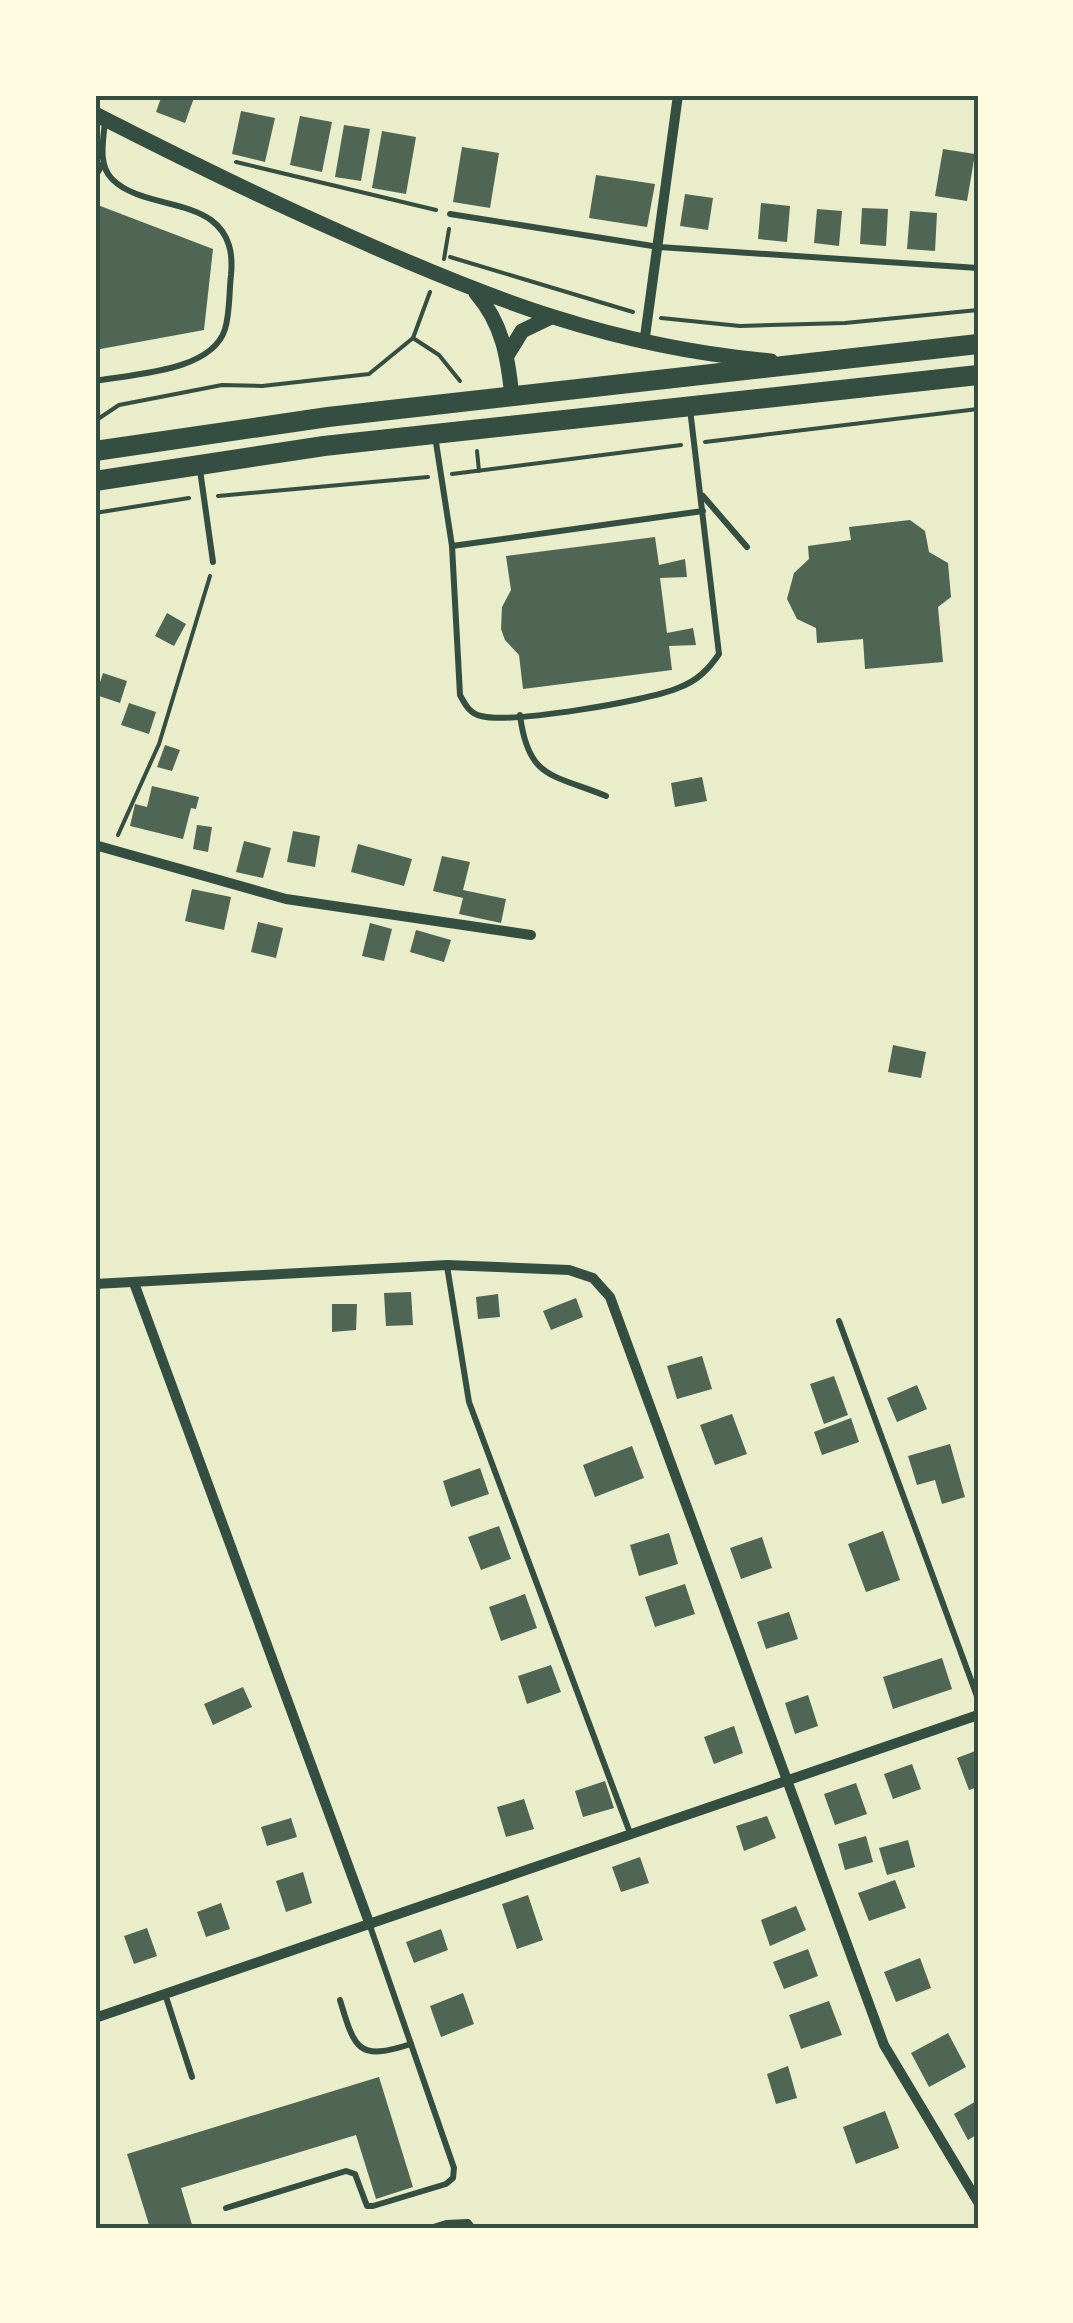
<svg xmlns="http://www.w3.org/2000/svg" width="1073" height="2323" font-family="'PT Sans',sans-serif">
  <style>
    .building { fill: #4f6655 }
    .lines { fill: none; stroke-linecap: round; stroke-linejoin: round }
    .path { stroke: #344e41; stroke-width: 4 }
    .service { stroke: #344e41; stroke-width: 6 }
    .minor { stroke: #344e41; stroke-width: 10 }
    .tertiary { stroke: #344e41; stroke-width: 15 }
    .primary { stroke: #344e41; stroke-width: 20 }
    .neatline { fill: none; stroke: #344e41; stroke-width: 4 }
  </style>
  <rect width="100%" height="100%" fill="#e9edc9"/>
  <g class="building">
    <polygon points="162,95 195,95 185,123 156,112"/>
    <polygon points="241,111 275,118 265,162 232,154"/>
    <polygon points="300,116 332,122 322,172 290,165"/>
    <polygon points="344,125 370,129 361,181 335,177"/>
    <polygon points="382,131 416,137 406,194 372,188"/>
    <polygon points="462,147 499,153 490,208 453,202"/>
    <polygon points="943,149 975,154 967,201 935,196"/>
    <polygon points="596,175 655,184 647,227 589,218"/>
    <polygon points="685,194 713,198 708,230 680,226"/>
    <polygon points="761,203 790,206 787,242 758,239"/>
    <polygon points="95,204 213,249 204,330 95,350"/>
    <polygon points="862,208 888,209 886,246 860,244"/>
    <polygon points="817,209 842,211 839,246 814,243"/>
    <polygon points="910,211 937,213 935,251 907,249"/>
    <polygon points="910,520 925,531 929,552 948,563 951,597 938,607 943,662 865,669 863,639 817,643 816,628 797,619 787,599 794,573 809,559 808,546 851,540 849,527"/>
    <polygon points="655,537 659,565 685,559 687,577 660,578 667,633 693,628 696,645 669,646 672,670 523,689 519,655 505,640 501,629 502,607 511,590 506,556"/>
    <polygon points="167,613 186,624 174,646 155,636"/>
    <polygon points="103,673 127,681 120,703 96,695"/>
    <polygon points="129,703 156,712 149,734 121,725"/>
    <polygon points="165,745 180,750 172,771 157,767"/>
    <polygon points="702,777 707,801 675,807 671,783"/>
    <polygon points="152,786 199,797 196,809 191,808 183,839 130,826 135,804 147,807"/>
    <polygon points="197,825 212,827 208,852 193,849"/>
    <polygon points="293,831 320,836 315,867 287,862"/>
    <polygon points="244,841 271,848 263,878 236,872"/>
    <polygon points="358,844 412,859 404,886 351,872"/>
    <polygon points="442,856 470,862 463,890 506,899 501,923 459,914 463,898 433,891"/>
    <polygon points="192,889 231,897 224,930 185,921"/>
    <polygon points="258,922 283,928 276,958 251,952"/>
    <polygon points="370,923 392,929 384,961 362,956"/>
    <polygon points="416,930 451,940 444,962 410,952"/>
    <polygon points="893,1045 926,1052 921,1078 888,1072"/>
    <polygon points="411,1292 413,1325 386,1326 384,1293"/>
    <polygon points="498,1294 500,1317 478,1319 476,1297"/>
    <polygon points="576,1298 583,1317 551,1330 543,1311"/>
    <polygon points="332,1304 357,1304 356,1330 332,1332"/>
    <polygon points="702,1356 712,1389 677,1399 667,1366"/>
    <polygon points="834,1376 848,1415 824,1424 810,1384"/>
    <polygon points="917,1385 927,1409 897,1422 887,1398"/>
    <polygon points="732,1414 747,1454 715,1465 700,1425"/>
    <polygon points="851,1418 859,1442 822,1455 814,1432"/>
    <polygon points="950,1444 965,1497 942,1504 935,1480 917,1485 908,1456"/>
    <polygon points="632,1446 644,1478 595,1497 583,1465"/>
    <polygon points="480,1468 489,1494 451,1507 443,1481"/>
    <polygon points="499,1526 511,1559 481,1570 468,1537"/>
    <polygon points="883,1531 900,1580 866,1592 848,1544"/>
    <polygon points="669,1533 678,1564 639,1576 630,1545"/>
    <polygon points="762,1537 772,1568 741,1579 730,1548"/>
    <polygon points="685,1584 695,1614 655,1627 645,1597"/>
    <polygon points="525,1594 537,1628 501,1641 489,1607"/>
    <polygon points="789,1612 798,1639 766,1649 757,1622"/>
    <polygon points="942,1658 952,1689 893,1709 883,1677"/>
    <polygon points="551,1665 561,1692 527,1704 518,1676"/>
    <polygon points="243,1687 252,1707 213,1725 204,1704"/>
    <polygon points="808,1695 818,1726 795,1734 785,1703"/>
    <polygon points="734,1726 743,1753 714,1764 704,1737"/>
    <polygon points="978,1750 978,1787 969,1790 957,1758"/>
    <polygon points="912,1764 921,1789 893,1799 884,1774"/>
    <polygon points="605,1781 614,1808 583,1817 575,1791"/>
    <polygon points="856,1783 867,1814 835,1825 824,1794"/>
    <polygon points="524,1799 534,1829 506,1837 497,1807"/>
    <polygon points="767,1816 776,1838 744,1851 736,1826"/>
    <polygon points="291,1818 297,1837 267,1846 261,1827"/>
    <polygon points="866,1836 873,1862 845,1870 838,1844"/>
    <polygon points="908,1840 915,1867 887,1875 879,1848"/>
    <polygon points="640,1857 649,1883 621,1892 612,1867"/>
    <polygon points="303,1872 312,1903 286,1912 276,1881"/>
    <polygon points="895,1880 906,1908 869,1921 858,1893"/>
    <polygon points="528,1895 543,1940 517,1949 502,1904"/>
    <polygon points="221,1903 230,1929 206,1937 197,1912"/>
    <polygon points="796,1906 806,1930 770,1946 761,1920"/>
    <polygon points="147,1928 157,1956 134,1964 124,1936"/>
    <polygon points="441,1929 448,1950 414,1963 406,1942"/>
    <polygon points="808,1949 818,1976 784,1989 773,1962"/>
    <polygon points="920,1958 931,1988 896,2002 884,1972"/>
    <polygon points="463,1993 474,2024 441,2037 430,2006"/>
    <polygon points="829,2001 842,2035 801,2049 789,2015"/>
    <polygon points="948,2033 966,2067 929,2087 911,2053"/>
    <polygon points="788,2066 797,2098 776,2104 767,2074"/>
    <polygon points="379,2077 413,2187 376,2199 356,2135 181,2188 193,2228 150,2228 127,2154"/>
    <polygon points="978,2100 978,2134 968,2140 954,2114"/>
    <polygon points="885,2111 899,2148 856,2164 843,2127"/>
  </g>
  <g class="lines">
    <g class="path">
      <polyline points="236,162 436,210"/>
      <polyline points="450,257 633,312"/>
      <polyline points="444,259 449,229"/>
      <polyline points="661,318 740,326 845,323 978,310"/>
      <polyline points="413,338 439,355 460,381"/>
      <polyline points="95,421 119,405 222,385 262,386 369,374 413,338 430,292"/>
      <polyline points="705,442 978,409"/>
      <polyline points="477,451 479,471"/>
      <polyline points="452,474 681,445"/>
      <polyline points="218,496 428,477"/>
      <polyline points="95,513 189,498"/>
      <polyline points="118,835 159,744 210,576"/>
    </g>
    <g class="service">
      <polyline points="95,177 102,165"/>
      <polyline points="450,214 659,247 978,268"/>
      <path d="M95 381C132 374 212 372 225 329 230 313 229 292 231 275 233 254 230 234 211 220 183 200 137 204 112 179 97 164 104 138 105 120"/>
      <path d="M435 436 452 546 460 695C465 704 469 713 481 716 510 724 648 701 678 688 697 681 708 670 719 654L690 409"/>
      <polyline points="200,470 213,562"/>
      <polyline points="703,496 747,547"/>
      <polyline points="452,546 703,511"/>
      <path d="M520 715C528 779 552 774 606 796"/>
      <polyline points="447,1266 469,1402 630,1833"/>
      <polyline points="839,1321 978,1699"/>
      <polyline points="165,1994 192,2077"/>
      <path d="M340 2000C355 2050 358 2061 411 2044"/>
      <polyline points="226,2208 346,2171 355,2174 367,2206 373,2206 446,2184 453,2178 454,2168 370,1926"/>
      <polyline points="430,2228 446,2223 468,2222 473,2228"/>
    </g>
    <g class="minor">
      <polyline points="644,344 678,95"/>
      <polyline points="95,845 286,899 531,935"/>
      <polyline points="134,1283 370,1925"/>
      <polyline points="95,1284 447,1265 569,1270 593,1278 610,1297 884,2045 978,2202"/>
      <polyline points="95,2018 978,1715"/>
    </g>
    <g class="tertiary">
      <path d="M95 114C179 157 263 198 349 236 492 300 613 347 771 361"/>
      <path d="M476 293C503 324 508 358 512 397"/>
      <polyline points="508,354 522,331 549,318"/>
    </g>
    <g class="primary">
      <polyline points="95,451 328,417 978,344"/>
      <polyline points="95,481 324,446 978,375"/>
    </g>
  </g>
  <rect width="1073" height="2323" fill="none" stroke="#fefae0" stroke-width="195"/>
  <rect x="98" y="98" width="878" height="2128" class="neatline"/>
</svg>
